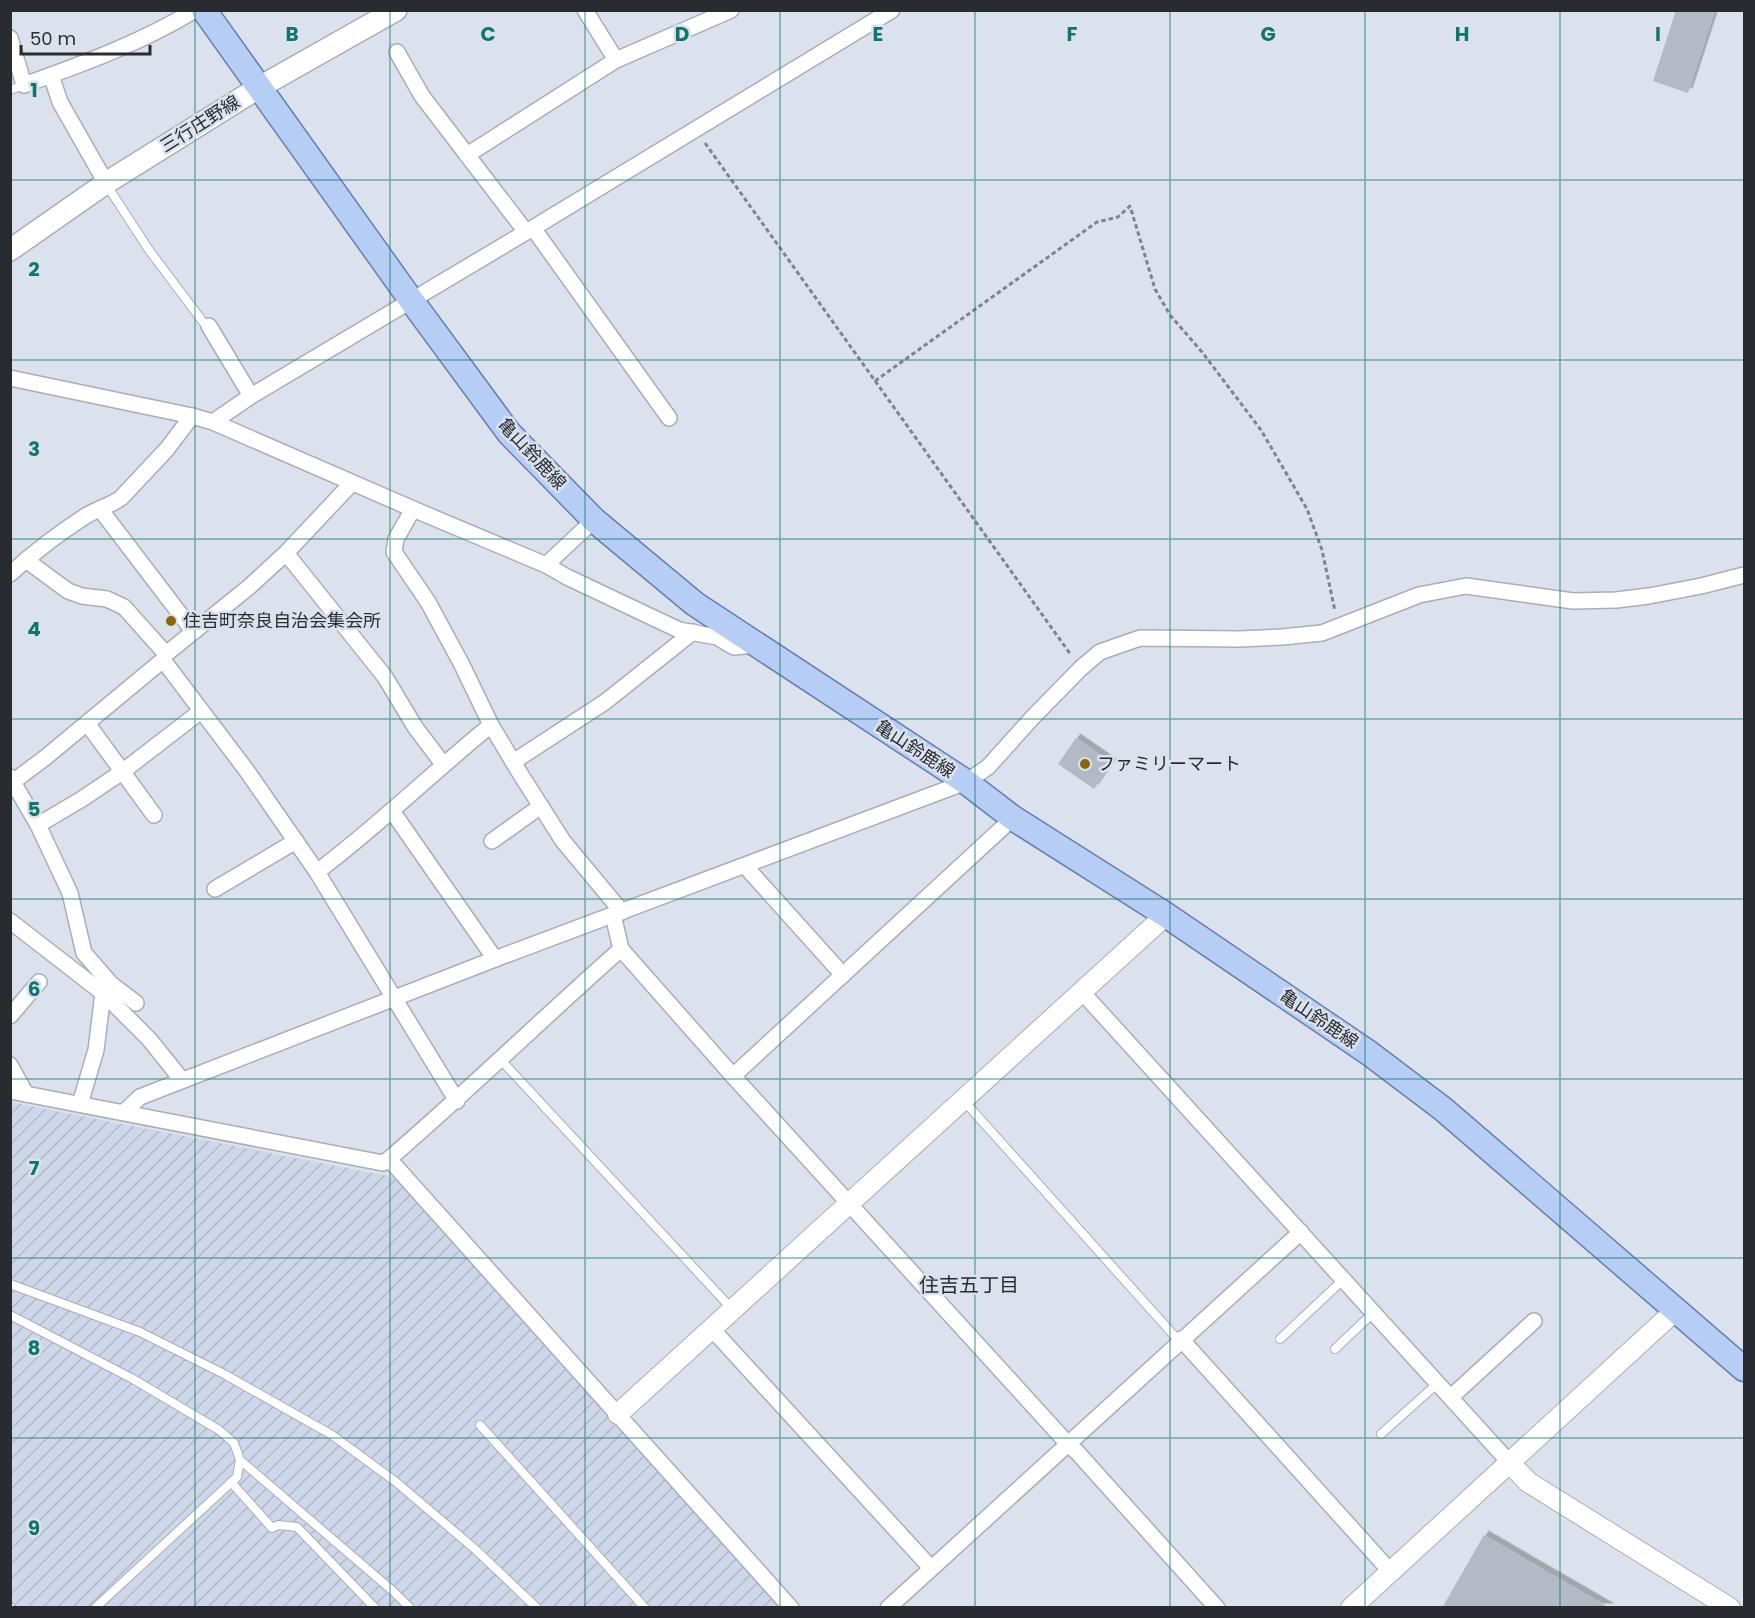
<svg xmlns="http://www.w3.org/2000/svg" width="1755" height="1618" font-family="Poppins,'Noto Sans JP',sans-serif">
  <style>
    .industrial { fill: url(#industrial-furrows) }
    .building { fill: #b3bac5; filter: url(#shadow) }
    .lines { fill: none; stroke-linecap: round; stroke-linejoin: round }
    .service-casing { stroke: #a7aeb8; stroke-width: 10 }
    .minor-casing { stroke: #a7aeb8; stroke-width: 18 }
    .tertiary-casing { stroke: #a7aeb8; stroke-width: 22 }
    .secondary-casing { stroke: #a7aeb8; stroke-width: 24 }
    .primary-casing { stroke: #657fac; stroke-width: 27 }
    .path { stroke: #7f848b; stroke-width: 3; stroke-dasharray: 4.5 3; stroke-linecap: butt }
    .service { stroke: #fff; stroke-width: 8 }
    .minor { stroke: #fff; stroke-width: 15 }
    .tertiary { stroke: #fff; stroke-width: 20 }
    .secondary { stroke: #fff; stroke-width: 21 }
    .primary { stroke: #b6cdf6; stroke-width: 24 }
    .grid { fill: none; stroke: #0f766e; stroke-width: 1.5; stroke-opacity: 0.55 }
    .poi-dot { fill: #8b6403; stroke: #dbe2ed; stroke-width: 2 }
    .labels { text-anchor: middle; stroke-width: 5; stroke-linejoin: round; paint-order: stroke }
    .street-label { font-size: 18px; fill: #282b2f; stroke: #dbe2ed }
    .poi-label { font-size: 18px; fill: #282b2f; stroke: #dbe2ed; text-anchor: start }
    .neighbourhood-label { font-size: 20px; fill: #282b2f; stroke: #dbe2ed }
    .grid-label { font-size: 20px; text-anchor: middle; font-weight: bold; fill: #0f766e; stroke: #dbe2ed; stroke-width: 5; stroke-linejoin: round; paint-order: stroke }
  </style>
  <defs>
    <pattern id="industrial-furrows" width="10" height="10" patternUnits="userSpaceOnUse" patternTransform="scale(1.5)"><rect width="10" height="10" fill="#ced7e9"/><path d="M-1 1l2-2M0 10L10 0M9 11l2-2" fill="none" stroke="#b1b9c8"/></pattern>
    <filter id="shadow"><feDropShadow dx="4.5" dy="-4.5" stdDeviation="0" flood-color="#0004"/></filter>
  </defs>
  <rect width="100%" height="100%" fill="#dbe2ed"/>
  <polygon class="industrial" points="10,1102 393,1177 785,1607 11,1607"/>
  <g class="building">
    <polygon points="1676,10 1715,10 1688,93 1653,81"/>
    <polygon points="1076,738 1112,763 1094,789 1058,764"/>
    <polygon points="1484,1535 1610,1608 1442,1608"/>
  </g>
  <g class="lines">
    <defs>
      <g id="service">
        <polyline points="10,90 24,85"/>
        <polyline points="106,184 149,250 203,322 209,326"/>
        <polyline points="500,1059 732,1309"/>
        <polyline points="964,1101 1179,1341"/>
        <polyline points="10,1284 140,1332 224,1374 332,1435 396,1482 476,1550 537,1608"/>
        <polyline points="10,1315 133,1379 219,1430 234,1443 240,1460 237,1477 95,1608"/>
        <polyline points="1280,1339 1344,1279"/>
        <polyline points="1335,1349 1374,1312"/>
        <polyline points="480,1425 645,1608"/>
        <polyline points="1381,1434 1438,1383"/>
        <polyline points="240,1460 394,1592 410,1608"/>
        <polyline points="231,1482 272,1528 278,1525 297,1527 375,1608"/>
        <polyline points="10,1607 11,1608"/>
      </g>
      <g id="minor">
        <polyline points="585,10 616,60"/>
        <path d="M10 38 24 85C82 64 141 43 195 10"/>
        <polyline points="397,52 422,96 526,232"/>
        <polyline points="51,75 60,102 106,183"/>
        <polyline points="467,155 616,60 731,10"/>
        <polyline points="533,228 669,418"/>
        <polyline points="209,326 251,396"/>
        <polyline points="10,378 192,416 213,422 413,509 546,565 567,577 679,630 717,637 734,647 756,645"/>
        <polyline points="213,422 251,396 533,228 892,10"/>
        <polyline points="100,509 193,631"/>
        <polyline points="413,509 396,539 394,552 428,602 461,663 491,725 521,775 563,841 622,912"/>
        <polyline points="286,553 385,677 415,727 443,764"/>
        <polyline points="26,560 68,591 82,596 107,599 124,607 166,654"/>
        <polyline points="546,565 594,520"/>
        <path d="M10 574C33 553 58 534 84 517 96 509 110 506 121 498L167 449 192 416"/>
        <polyline points="163,660 247,771 317,872 457,1101"/>
        <polyline points="87,723 154,815"/>
        <polyline points="513,762 605,702 693,632"/>
        <polyline points="10,777 38,825 70,893 84,953 111,984 136,1003"/>
        <polyline points="14,781 46,757 163,660 166,654 249,587 286,553 352,483"/>
        <polyline points="392,811 495,959"/>
        <polyline points="38,825 82,799 122,772 201,711"/>
        <polyline points="492,841 541,806"/>
        <polyline points="745,866 843,975"/>
        <path d="M317 872C378 826 432 773 491 725"/>
        <polyline points="215,889 296,841"/>
        <polyline points="613,915 621,949 733,1076 1067,1443 1077,1452 1217,1608"/>
        <polyline points="10,921 103,993 149,1039 182,1080"/>
        <polyline points="1082,992 1509,1462"/>
        <polyline points="10,1016 39,982"/>
        <polyline points="10,1065 26,1094"/>
        <polyline points="733,1076 1013,818"/>
        <polyline points="10,1091 383,1163 389,1159 791,1608"/>
        <polyline points="80,1104 96,1050 103,993 107,988"/>
        <polyline points="124,1112 140,1097 495,959 966,782 988,767 1033,717 1081,668 1100,652 1140,638 1240,639 1282,637 1322,633 1419,595 1466,586 1573,601 1616,600 1649,596 1701,586 1744,575"/>
        <path d="M389 1159C468 1091 543 1018 621 949"/>
        <polyline points="711,1328 931,1568"/>
        <polyline points="1181,1339 1390,1571"/>
        <polyline points="1451,1397 1534,1321"/>
        <polyline points="888,1608 1301,1232"/>
      </g>
      <g id="tertiary">
        <polyline points="618,1414 1166,915"/>
        <polyline points="1509,1462 1528,1482 1730,1608"/>
        <polyline points="1351,1608 1677,1309"/>
      </g>
      <polyline id="secondary" points="10,250 106,183 258,88 396,10"/>
      <polyline id="primary" points="204,10 411,300 509,433 594,520 695,604 966,782 1013,818 1166,915 1369,1053 1443,1109 1744,1369"/>
    </defs>
    <use href="#service" class="service-casing"/>
    <use href="#minor" class="minor-casing"/>
    <use href="#tertiary" class="tertiary-casing"/>
    <use href="#secondary" class="secondary-casing"/>
    <use href="#primary" class="primary-casing"/>
    <g class="path">
      <polyline points="705,143 1071,655"/>
      <polyline points="875,381 1097,222 1118,217 1130,206 1155,289 1170,315 1202,352 1261,430 1307,509 1322,550 1335,611"/>
    </g>
    <use href="#service" class="service"/>
    <use href="#minor" class="minor"/>
    <use href="#tertiary" class="tertiary"/>
    <use href="#secondary" class="secondary"/>
    <use href="#primary" class="primary"/>
  </g>
  <path class="grid" d="M195 10V1608M390 10V1608M585 10V1608M780 10V1608M975 10V1608M1170 10V1608M1365 10V1608M1560 10V1608M10 180H1744M10 360H1744M10 539H1744M10 719H1744M10 899H1744M10 1079H1744M10 1258H1744M10 1438H1744"/>
  <g class="poi-dot">
    <circle cx="171" cy="621" r="6"/>
    <circle cx="1085" cy="764" r="6"/>
  </g>
  <g class="labels">
    <g class="street-label">
      <text transform="translate(200 124) rotate(-32)" y="6">三行庄野線</text>
      <text transform="translate(532 454) rotate(47)" y="6">亀山鈴鹿線</text>
      <text transform="translate(915 749) rotate(33)" y="6">亀山鈴鹿線</text>
      <text transform="translate(1319 1019) rotate(34)" y="6">亀山鈴鹿線</text>
    </g>
    <g class="poi-label">
      <text x="183" y="627">住吉町奈良自治会集会所</text>
      <text x="1097" y="770">ファミリーマート</text>
    </g>
    <g class="neighbourhood-label">
      <text x="969" y="1292">住吉五丁目</text>
    </g>
  </g>
  <g class="grid-label">
    <text x="292" y="41">B</text>
    <text x="488" y="41">C</text>
    <text x="682" y="41">D</text>
    <text x="878" y="41">E</text>
    <text x="1072" y="41">F</text>
    <text x="1268" y="41">G</text>
    <text x="1462" y="41">H</text>
    <text x="1658" y="41">I</text>
    <text x="34" y="97">1</text>
    <text x="34" y="276">2</text>
    <text x="34" y="456">3</text>
    <text x="34" y="636">4</text>
    <text x="34" y="816">5</text>
    <text x="34" y="996">6</text>
    <text x="34" y="1175">7</text>
    <text x="34" y="1355">8</text>
    <text x="34" y="1535">9</text>
  </g>
  <rect width="1755" height="1618" fill="none" stroke="#282b2f" stroke-width="24"/>
  <path d="M21 45v9h129v-9" fill="none" stroke="#282b2f" stroke-width="3"/>
  <text x="30" y="45" font-size="18" fill="#282b2f" stroke="#dbe2ed" stroke-width="4.5" paint-order="stroke">50 m</text>
</svg>
